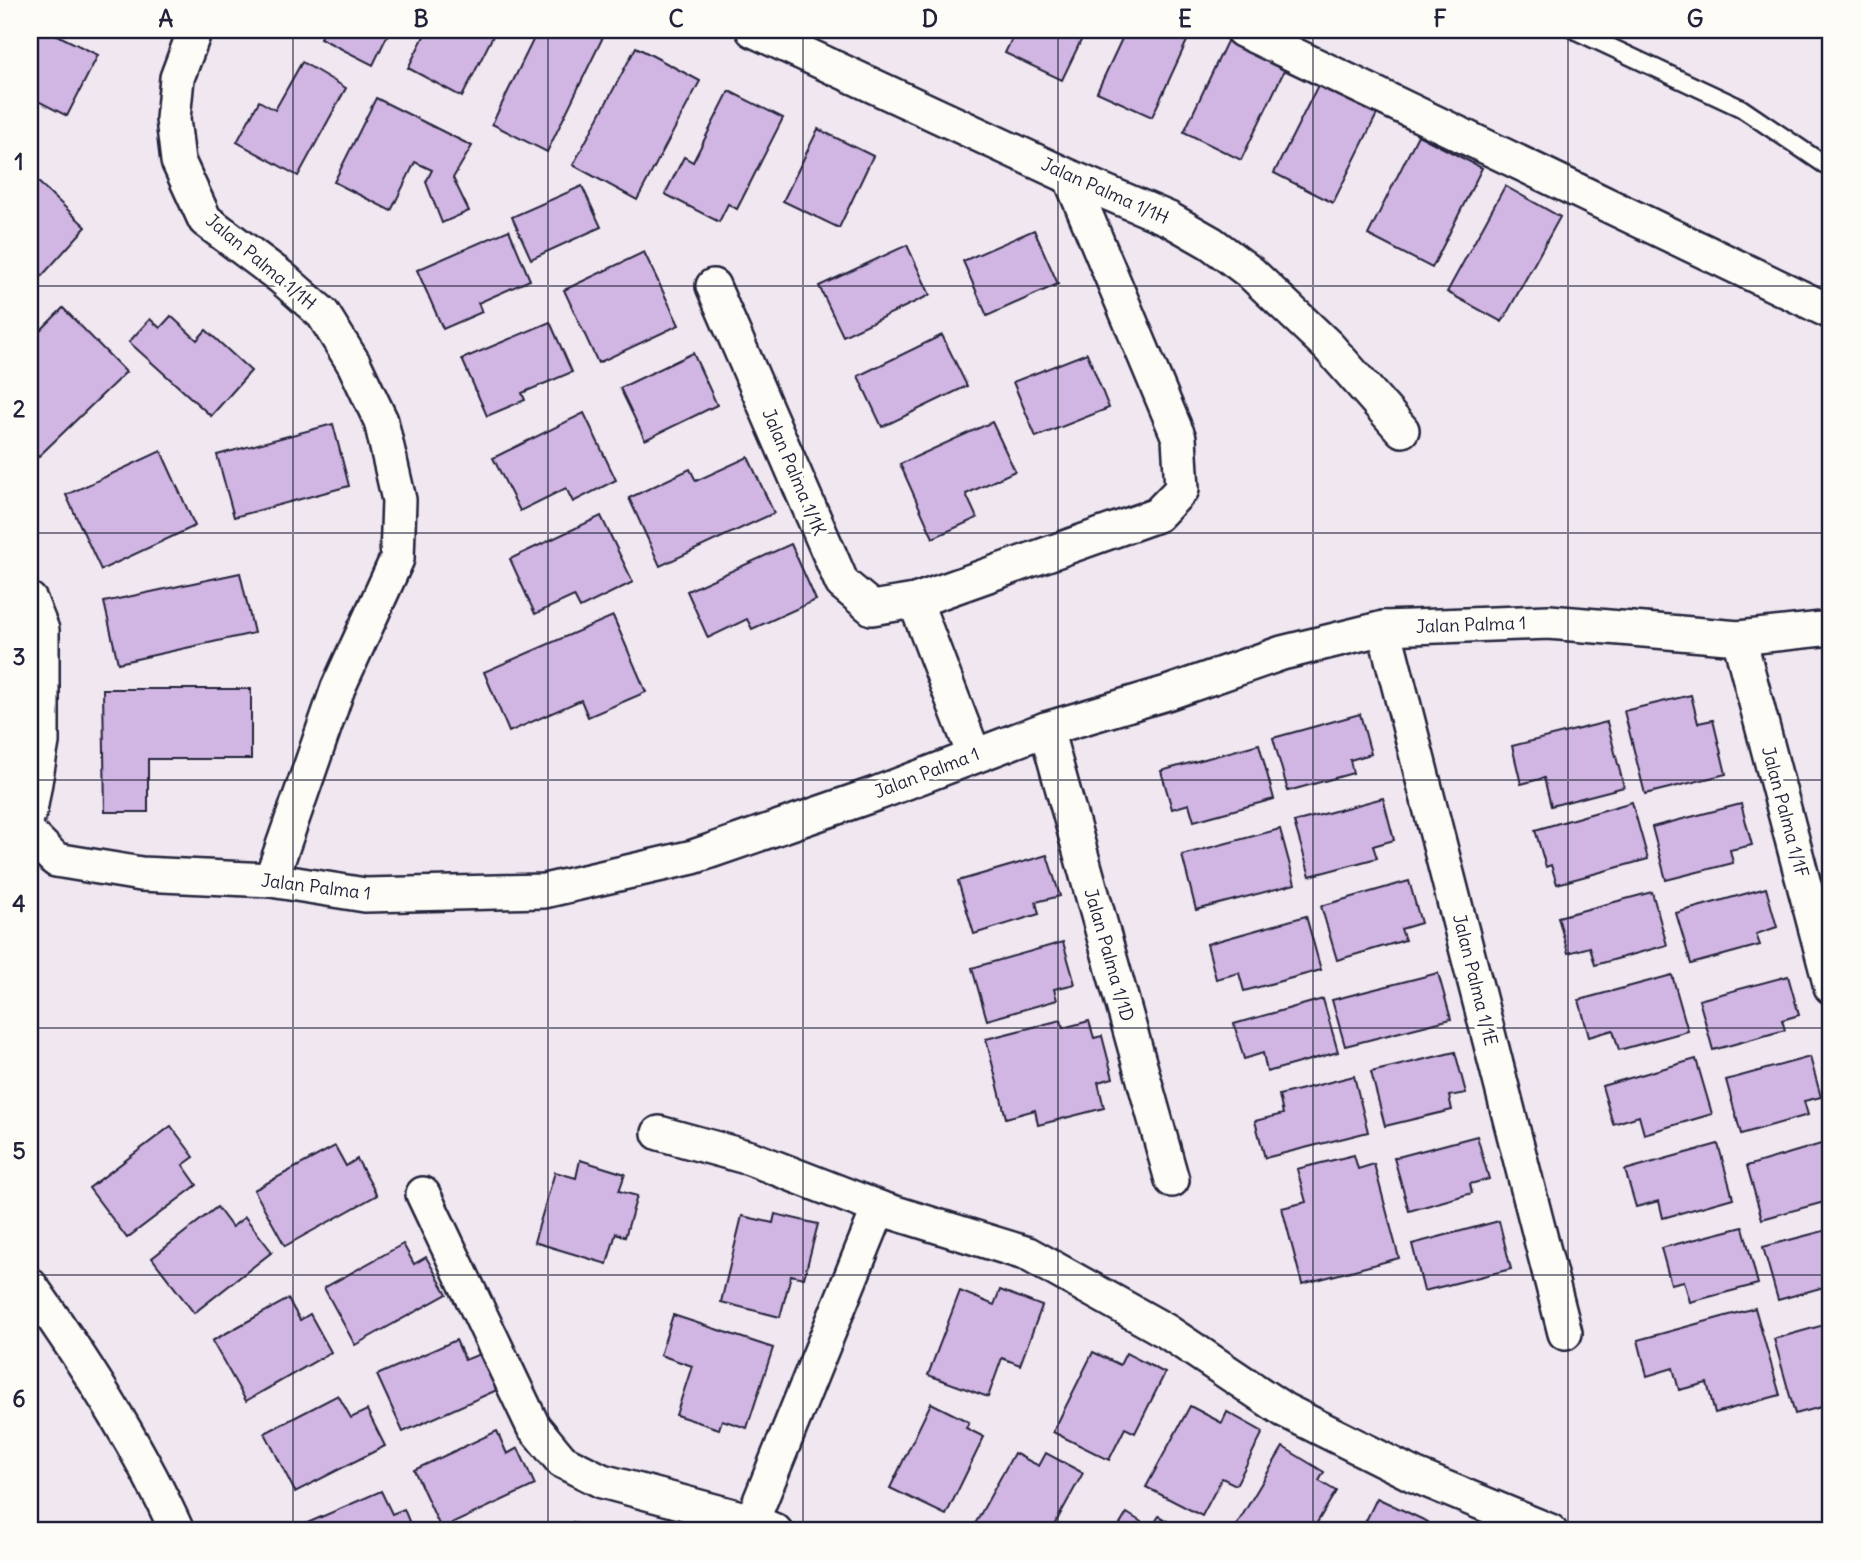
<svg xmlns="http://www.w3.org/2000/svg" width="1861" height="1561" font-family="Delius,sans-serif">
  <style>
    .building { fill: #d1b5e3; stroke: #22223b; stroke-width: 2 }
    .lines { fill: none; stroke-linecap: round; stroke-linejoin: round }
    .lane-casing { stroke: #22223b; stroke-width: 21 }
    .street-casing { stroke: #22223b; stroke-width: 38 }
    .lane { stroke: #fdfcf7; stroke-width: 16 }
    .street { stroke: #fdfcf7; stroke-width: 33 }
    .grid { fill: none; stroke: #22223b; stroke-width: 2; stroke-opacity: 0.55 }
    .labels { text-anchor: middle; stroke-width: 7; stroke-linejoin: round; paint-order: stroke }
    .street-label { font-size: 18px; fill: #22223b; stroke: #fdfcf7 }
    .neatline { fill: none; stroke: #22223b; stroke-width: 2.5 }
    .grid-label { font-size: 23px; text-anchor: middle; font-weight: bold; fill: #22223b }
  </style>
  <rect width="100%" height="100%" fill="#f0e7f1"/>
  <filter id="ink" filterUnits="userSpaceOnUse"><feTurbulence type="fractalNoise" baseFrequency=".0143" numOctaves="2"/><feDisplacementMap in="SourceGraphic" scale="14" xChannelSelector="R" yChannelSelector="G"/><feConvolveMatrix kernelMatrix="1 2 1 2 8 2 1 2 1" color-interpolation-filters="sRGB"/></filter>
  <g filter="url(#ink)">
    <g class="building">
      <polygon points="30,30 47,30 98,55 67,116 30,97"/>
      <polygon points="324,30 390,30 373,65 320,38"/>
      <polygon points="427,30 496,30 462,97 408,68"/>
      <polygon points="538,30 593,30 604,35 547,152 492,124"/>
      <polygon points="1016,30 1086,30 1062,80 1005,53"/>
      <polygon points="1126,30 1192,30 1152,117 1097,92"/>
      <polygon points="1229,37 1287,65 1241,160 1184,132"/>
      <polygon points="636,47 700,81 637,200 573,165"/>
      <polygon points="302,62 346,88 298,176 237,142 259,101 275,110"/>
      <polygon points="1320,81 1379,110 1333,203 1274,173"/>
      <polygon points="729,91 783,118 737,209 728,204 719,222 665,194 684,157 693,162"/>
      <polygon points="376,98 472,146 453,178 469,211 442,223 426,182 432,170 415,162 391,211 334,182"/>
      <polygon points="818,129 873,156 839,228 783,201"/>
      <polygon points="1418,135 1482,168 1432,268 1368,235"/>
      <polygon points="34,178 86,227 40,278 30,268 30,183"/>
      <polygon points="582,186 601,227 531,259 512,217"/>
      <polygon points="1505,186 1560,217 1502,322 1447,292"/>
      <polygon points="509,230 530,280 478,303 482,312 443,329 417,270"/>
      <polygon points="1034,230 1058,284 987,316 963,261"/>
      <polygon points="907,245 930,295 843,336 819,286"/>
      <polygon points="644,252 679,325 598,363 564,290"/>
      <polygon points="63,308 126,372 38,457 30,449 30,341"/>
      <polygon points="171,316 197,340 206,330 251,371 211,416 129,342 150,319 160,328"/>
      <polygon points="550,322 572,372 522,393 525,400 487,416 462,359"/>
      <polygon points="942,335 967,386 882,427 858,376"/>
      <polygon points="693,353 717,405 645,440 620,388"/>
      <polygon points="1087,353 1109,408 1036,437 1013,382"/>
      <polygon points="584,413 616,480 573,502 566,488 520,511 493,458"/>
      <polygon points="992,422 1015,471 966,494 977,518 933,538 900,464"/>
      <polygon points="333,424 349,486 234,517 217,455"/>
      <polygon points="161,451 195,526 101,570 66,495"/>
      <polygon points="748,457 774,513 660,566 629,498 690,469 696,481"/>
      <polygon points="601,516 633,582 580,608 574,596 535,614 510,559"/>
      <polygon points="791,544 816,600 752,629 747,619 708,638 687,591"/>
      <polygon points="240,573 254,633 118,663 104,602"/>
      <polygon points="613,616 646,692 588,717 581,700 509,732 484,672"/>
      <polygon points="103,689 251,689 251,759 148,759 148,812 105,812"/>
      <polygon points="1691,695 1698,723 1713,720 1726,774 1645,794 1624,711"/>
      <polygon points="1360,714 1371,754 1350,760 1353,773 1288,791 1273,738"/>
      <polygon points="1607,722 1624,787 1551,806 1544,778 1521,784 1512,746"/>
      <polygon points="1259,744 1274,799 1194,821 1189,804 1172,809 1161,771"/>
      <polygon points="1383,798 1394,840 1373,846 1377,858 1310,876 1294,822"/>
      <polygon points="1632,802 1648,859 1557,884 1551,865 1546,867 1535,830"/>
      <polygon points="1741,804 1752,845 1730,850 1733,863 1666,880 1652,827"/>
      <polygon points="1280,829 1295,884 1196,910 1182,855"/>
      <polygon points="1047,855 1060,896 1036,902 1039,914 974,934 958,881"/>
      <polygon points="1409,881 1421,923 1401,929 1405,940 1337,960 1321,906"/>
      <polygon points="1766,888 1777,927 1756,934 1760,945 1691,964 1676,913"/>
      <polygon points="1652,892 1667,945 1595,965 1590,947 1568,953 1558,917"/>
      <polygon points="1306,916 1321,970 1244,991 1239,973 1216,979 1207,944"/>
      <polygon points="1063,942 1075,984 1054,989 1057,1000 987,1020 972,968"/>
      <polygon points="1438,973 1451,1019 1345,1046 1332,1000"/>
      <polygon points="1672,975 1688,1031 1619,1050 1613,1030 1589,1037 1579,1000"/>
      <polygon points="1788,976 1799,1015 1782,1020 1785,1030 1713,1050 1699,1000"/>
      <polygon points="1323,999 1338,1052 1267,1072 1263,1053 1244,1059 1234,1024"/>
      <polygon points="1061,1020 1063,1028 1089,1021 1094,1038 1102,1036 1113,1078 1098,1082 1104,1108 1038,1125 1035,1110 1006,1118 986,1039"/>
      <polygon points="1455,1052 1466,1093 1449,1096 1452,1110 1385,1126 1371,1072"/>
      <polygon points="1810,1057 1821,1097 1804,1101 1808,1115 1741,1134 1726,1080"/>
      <polygon points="1696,1059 1712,1114 1644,1134 1639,1116 1613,1124 1602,1086"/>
      <polygon points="1354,1076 1368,1132 1265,1158 1255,1121 1283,1114 1279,1095"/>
      <polygon points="171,1126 194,1157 183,1165 197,1185 127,1238 89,1188"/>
      <polygon points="1477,1136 1489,1179 1470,1184 1472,1193 1409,1211 1394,1158"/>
      <polygon points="1831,1141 1831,1188 1825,1189 1828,1201 1762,1219 1747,1166"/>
      <polygon points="1718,1144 1733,1198 1663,1218 1659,1201 1636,1207 1625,1170"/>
      <polygon points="335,1146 346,1166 357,1159 377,1195 285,1246 254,1190"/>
      <polygon points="1354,1155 1358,1169 1374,1164 1399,1258 1302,1284 1282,1208 1306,1202 1297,1169"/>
      <polygon points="580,1160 625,1174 619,1191 637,1196 625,1237 616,1233 607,1264 534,1242 555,1172 576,1178"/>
      <polygon points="217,1207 232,1227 245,1217 272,1252 194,1313 152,1258"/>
      <polygon points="775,1214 818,1224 804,1278 791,1275 780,1317 721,1302 742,1216 773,1223"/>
      <polygon points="1499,1221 1511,1269 1424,1291 1412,1244"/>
      <polygon points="1743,1227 1758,1284 1690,1302 1684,1281 1671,1284 1661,1248"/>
      <polygon points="1831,1229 1831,1285 1778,1300 1763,1247"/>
      <polygon points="403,1244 414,1264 426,1257 447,1294 355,1345 324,1288"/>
      <polygon points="1000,1290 1042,1306 1020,1365 1002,1358 988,1397 928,1375 960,1291 994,1305"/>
      <polygon points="288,1299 300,1320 310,1314 331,1352 246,1401 212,1341"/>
      <polygon points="1755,1308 1780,1395 1715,1413 1707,1383 1679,1390 1673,1368 1647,1376 1638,1340"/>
      <polygon points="673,1315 773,1348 747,1428 722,1420 719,1429 676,1415 692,1366 660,1355"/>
      <polygon points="1831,1323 1831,1413 1829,1405 1795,1414 1774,1339"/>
      <polygon points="456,1340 465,1360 480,1354 497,1390 403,1432 377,1375"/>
      <polygon points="1093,1352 1120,1365 1126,1353 1165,1373 1135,1433 1125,1428 1109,1460 1053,1432"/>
      <polygon points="338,1395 351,1418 367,1410 385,1446 295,1492 265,1433"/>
      <polygon points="931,1403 969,1422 966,1428 984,1437 946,1515 890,1488"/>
      <polygon points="1190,1406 1222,1423 1227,1412 1263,1432 1236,1485 1222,1478 1202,1516 1146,1487"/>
      <polygon points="497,1431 507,1454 518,1448 535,1485 441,1529 414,1470"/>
      <polygon points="1283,1447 1324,1472 1319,1481 1336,1491 1312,1531 1233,1531"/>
      <polygon points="1014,1453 1039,1466 1046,1453 1083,1473 1051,1531 988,1531 975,1524"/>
      <polygon points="381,1491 392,1514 404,1509 413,1531 300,1531 298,1527"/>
      <polygon points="1377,1498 1428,1522 1423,1531 1361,1531"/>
      <polygon points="1127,1513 1151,1528 1159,1516 1183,1531 1116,1531"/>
      <polygon points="573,1522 593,1531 568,1531"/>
    </g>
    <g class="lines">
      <defs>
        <polyline id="lane" points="1574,30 1741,108 1831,169"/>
        <g id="street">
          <polyline points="195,30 177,78 173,119 178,161 205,220 281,277 323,314 354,364 381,421 399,500 397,559 338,688 271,880"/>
          <polyline points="753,30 1070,177 1169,219 1211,243 1251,273 1328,346 1402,430"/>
          <polyline points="1242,30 1831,312"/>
          <polyline points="713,286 842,583 872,608 915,601 1157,515 1182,489 1179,438 1070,177"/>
          <polyline points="30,600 42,630 42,742 30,811"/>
          <polyline points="915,601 974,755"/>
          <polyline points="1384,628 1565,1333"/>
          <polyline points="1739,638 1831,987"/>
          <polyline points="1046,729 1172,1180"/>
          <polyline points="30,834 56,860 141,874 271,880 365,895 544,891 693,857 878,793 1046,729 1167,693 1282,653 1384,628 1549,622 1739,638 1831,628"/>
          <polyline points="659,1133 750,1158 879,1208 1028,1254 1166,1331 1284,1410 1414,1475 1550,1531"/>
          <polyline points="423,1194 533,1426 562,1461 602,1481 752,1521 775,1531"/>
          <path d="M30 1285C85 1362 138 1444 177 1531"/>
          <polyline points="752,1521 879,1208"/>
        </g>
      </defs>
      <use href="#lane" class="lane-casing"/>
      <use href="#street" class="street-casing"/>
      <use href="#lane" class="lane"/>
      <use href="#street" class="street"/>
    </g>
  </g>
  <path class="grid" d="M293 30V1531M548 30V1531M803 30V1531M1058 30V1531M1313 30V1531M1568 30V1531M30 286H1831M30 533H1831M30 780H1831M30 1028H1831M30 1275H1831"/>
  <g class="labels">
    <g class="street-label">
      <text transform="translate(1105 191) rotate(24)" y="6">Jalan Palma 1/1H</text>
      <text transform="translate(261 262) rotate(40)" y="6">Jalan Palma 1/1H</text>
      <text transform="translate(794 472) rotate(67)" y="6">Jalan Palma 1/1K</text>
      <text transform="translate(1471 625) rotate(-2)" y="6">Jalan Palma 1</text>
      <text transform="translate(927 773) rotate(-21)" y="6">Jalan Palma 1</text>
      <text transform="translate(1785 812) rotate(75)" y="6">Jalan Palma 1/1F</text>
      <text transform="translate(316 887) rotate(7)" y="6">Jalan Palma 1</text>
      <text transform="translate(1109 955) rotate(74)" y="6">Jalan Palma 1/1D</text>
      <text transform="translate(1475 980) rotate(76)" y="6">Jalan Palma 1/1E</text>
    </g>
  </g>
  <rect width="1861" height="1561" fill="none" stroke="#fdfcf7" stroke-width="77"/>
  <rect x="38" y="38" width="1784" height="1484" class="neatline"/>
  <g class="grid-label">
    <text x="166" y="27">A</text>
    <text x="421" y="27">B</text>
    <text x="676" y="27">C</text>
    <text x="930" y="27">D</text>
    <text x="1185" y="27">E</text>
    <text x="1440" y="27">F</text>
    <text x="1695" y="27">G</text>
    <text x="19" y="170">1</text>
    <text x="19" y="417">2</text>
    <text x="19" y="665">3</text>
    <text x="19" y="912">4</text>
    <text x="19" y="1159">5</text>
    <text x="19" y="1407">6</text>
  </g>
</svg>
